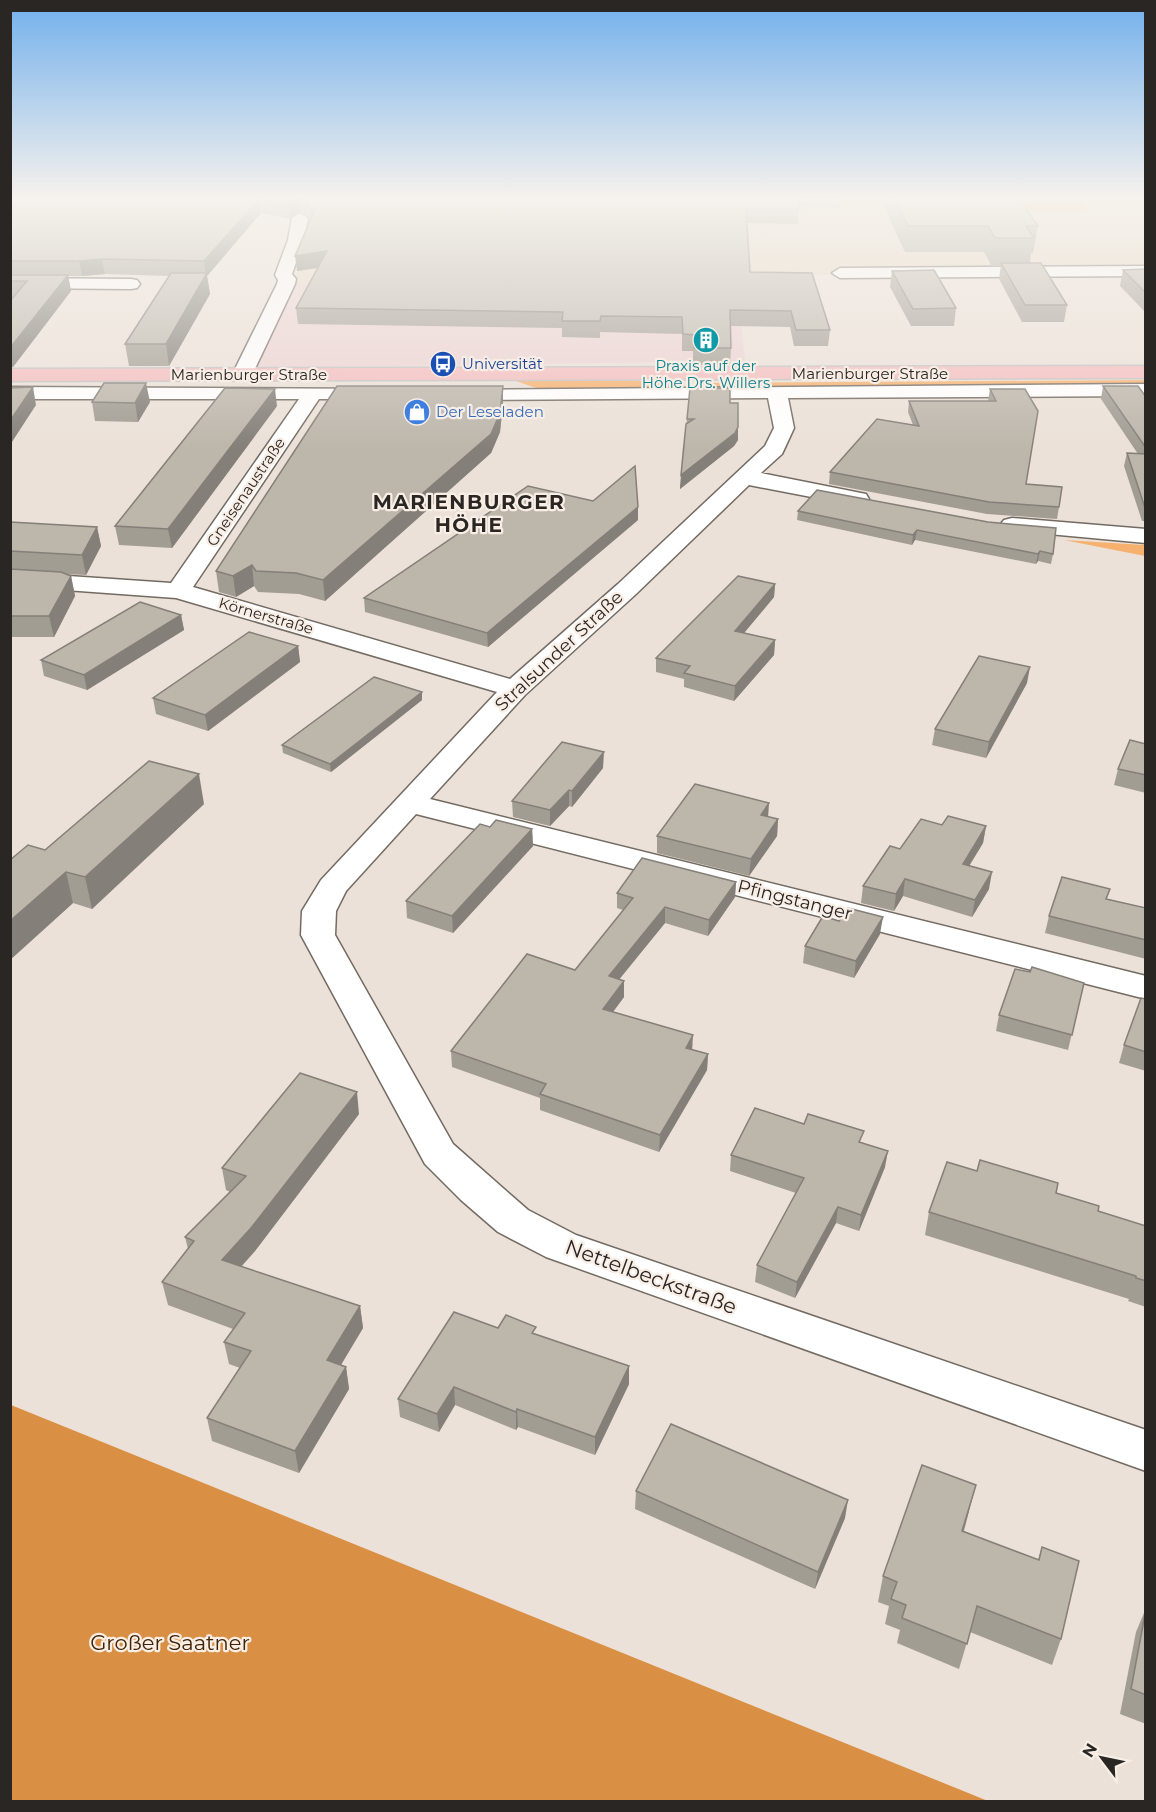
<svg xmlns="http://www.w3.org/2000/svg" width="1156" height="1812" font-family="Montserrat,sans-serif">
  <style>
    .commercial { fill: #ecd2d3 }
    .education { fill: #e3d8c3 }
    .green { fill: #f6b16f }
    .forest { fill: #da9044 }
    .lines { fill: none; stroke-linecap: round; stroke-linejoin: round }
    .minor-casing { stroke: #736a62; stroke-width: 3 }
    .major-casing { stroke: #c3c2c1; stroke-width: 3 }
    .minor { fill: #fff; fill-rule: evenodd }
    .major { fill: #f4bdbe; fill-rule: evenodd }
    .wall { fill: #a29d93 }
    .shaded-wall { fill: #847f78 }
    .building { fill: #bcb6ab; stroke: #847f78; stroke-width: 1.5 }
    .labels { text-anchor: middle; stroke-width: 4.5; stroke-linejoin: round; paint-order: stroke }
    .far-transit-label { font-size: 15px; fill: #164399; stroke: #f8eee5; text-anchor: start }
    .far-culture-label { font-size: 15px; fill: #0d838f; stroke: #f8eee5 }
    .far-street-label { font-size: 15px; fill: #2a2623; stroke: #f8eee5 }
    .far-shop-label { font-size: 15px; fill: #366cbe; stroke: #f8eee5; text-anchor: start }
    .street-label { font-size: 18px; fill: #2a2623; stroke: #f8eee5 }
    .far-district-label { font-size: 20px; font-weight: bold; letter-spacing: 1.5px; fill: #2a2623; stroke: #f8eee5 }
    .near-street-label { font-size: 21px; fill: #2a2623; stroke: #f8eee5 }
    .near-park-label { font-size: 21px; fill: #412302; stroke: #f8eee5 }
  </style>
  <rect width="100%" height="100%" fill="#ebe1d8"/>
  <polygon class="commercial" points="296,282 737,286 745,361 249,368"/>
  <polygon class="education" points="418,196 1145,196 1145,271 792,275 737,286 296,282 297,271"/>
  <g class="green">
    <polygon points="1021,201 1081,201 1088,211 1028,211"/>
    <polygon points="1145,380 1146,386 708,388 704,387 703,383"/>
    <polygon points="516,381 682,381 682,388 536,388"/>
    <polygon points="1064,540 1145,545 1145,556"/>
  </g>
  <polygon class="forest" points="11,1405 988,1801 11,1801"/>
  <g class="lines">
    <defs>
      <g id="minor">
        <polygon points="300,213 308,218 304,240 292,274 296,279 295,284 252,375 249,379 235,379 232,375 277,284 278,280 275,275 288,240 292,218"/>
        <polygon points="1146,266 1146,276 840,278 832,273 840,268"/>
        <polygon points="10,278 131,279 137,280 140,284 137,288 131,289 10,288"/>
        <polygon points="1146,384 1146,396 788,398 794,428 782,454 761,473 866,494 869,499 866,504 858,506 749,485 636,594 525,695 430,799 1146,976 1146,999 416,814 346,891 336,911 335,935 453,1144 528,1210 576,1235 1146,1430 1146,1471 546,1257 498,1232 461,1200 425,1164 301,935 302,911 321,880 497,692 176,598 10,586 10,572 171,583 299,399 10,399 10,387 385,389 388,393 385,397 378,399 319,399 193,587 510,679 618,584 765,446 774,428 768,398 459,400 452,398 449,394 452,390"/>
        <polygon points="1012,518 1146,529 1146,543 1004,530 1000,525 1004,520"/>
      </g>
      <polygon id="major" points="1146,366 1146,378 10,381 10,369"/>
    </defs>
    <use href="#minor" class="minor-casing"/>
    <use href="#major" class="major-casing"/>
    <use href="#minor" class="minor"/>
    <use href="#major" class="major"/>
  </g>
  <g class="wall">
    <polygon points="10,196 841,196 840,208 799,207 798,224 747,223 750,272 830,330 828,346 794,346 790,327 730,326 731,348 730,365 693,365 693,351 682,351 682,334 600,332 600,338 562,337 562,328 298,324 296,308 318,268 297,271 309,222 309,216 301,211 290,219 261,213 207,276 210,294 169,366 129,366 125,344 169,276 105,274 82,276 68,276 71,291 13,367 10,367 10,301 14,297 10,297"/>
    <polygon points="879,196 1017,196 1038,226 1033,253 1031,253 1030,263 1067,305 1064,322 1022,322 999,279 1001,265 991,265 984,252 905,252"/>
    <polygon points="1146,269 1146,313 1120,286 1123,270"/>
    <polygon points="892,271 956,308 954,326 911,326 890,287"/>
    <polygon points="503,386 503,404 500,432 491,453 325,601 299,594 258,592 254,586 236,597 219,592 216,571"/>
    <polygon points="1103,386 1146,397 1146,521 1142,521 1124,466 1127,453 1138,454 1101,399"/>
    <polygon points="690,388 730,403 738,427 738,440 734,446 680,489"/>
    <polygon points="990,389 1025,389 1026,484 1059,507 1057,519 987,514 829,484 830,472 913,425 908,412 909,401 988,401"/>
    <polygon points="92,402 150,402 138,422 95,421"/>
    <polygon points="277,406 172,548 119,545 115,526"/>
    <polygon points="817,490 1053,554 1051,564 1038,561 1036,564 915,540 912,545 797,520 798,511"/>
    <polygon points="638,520 488,647 365,612 364,598"/>
    <polygon points="10,522 97,527 101,546 86,575 65,574 71,576 75,596 54,637 10,637"/>
    <polygon points="775,584 774,597 744,633 775,640 774,655 734,701 684,687 684,679 656,672 656,658"/>
    <polygon points="181,615 184,630 87,690 44,676 41,660"/>
    <polygon points="298,646 300,662 208,731 156,714 153,698"/>
    <polygon points="1027,683 986,758 932,745 935,729"/>
    <polygon points="422,692 422,700 331,772 283,753 282,745"/>
    <polygon points="1146,744 1146,793 1114,785 1118,769"/>
    <polygon points="603,768 572,807 569,806 550,826 513,817 512,801"/>
    <polygon points="204,804 92,909 73,903 10,960 10,860"/>
    <polygon points="768,817 778,819 777,836 749,876 657,853 657,836"/>
    <polygon points="942,825 986,826 983,843 969,866 989,889 972,917 903,896 894,911 861,903 863,886 900,849"/>
    <polygon points="490,827 532,829 533,846 453,933 407,918 406,901"/>
    <polygon points="736,882 735,897 708,936 665,923 619,979 624,981 624,997 613,1012 692,1049 708,1054 707,1070 659,1152 540,1110 540,1098 452,1067 451,1051 575,970 623,910 617,908 617,893"/>
    <polygon points="1108,899 1146,908 1146,959 1045,933 1049,916"/>
    <polygon points="880,934 854,978 803,963 805,946"/>
    <polygon points="1084,983 1068,1050 996,1031 999,1015"/>
    <polygon points="1146,999 1146,1071 1119,1063 1124,1045"/>
    <polygon points="359,1114 255,1251 241,1267 360,1306 363,1328 341,1365 346,1367 349,1389 299,1473 212,1441 207,1418 240,1368 229,1364 224,1342 233,1329 168,1305 162,1282 188,1249 185,1237 230,1192 226,1190 222,1168"/>
    <polygon points="862,1143 885,1167 859,1231 836,1223 795,1298 755,1282 757,1265 796,1193 730,1171 731,1155"/>
    <polygon points="1056,1193 1098,1211 1146,1226 1146,1307 1128,1301 1129,1299 925,1235 929,1212"/>
    <polygon points="498,1328 536,1334 629,1366 629,1384 595,1455 518,1427 516,1430 455,1405 439,1432 400,1417 398,1399"/>
    <polygon points="636,1491 845,1518 815,1589 635,1509"/>
    <polygon points="969,1511 964,1531 1038,1560 1042,1547 1061,1639 1052,1665 970,1632 959,1669 897,1643 900,1630 885,1624 889,1606 878,1602 883,1576"/>
    <polygon points="1146,1608 1146,1724 1120,1714 1136,1632"/>
  </g>
  <g class="shaded-wall">
    <polygon points="300,197 301,211 290,219 288,204"/>
    <polygon points="259,199 261,213 207,276 210,294 169,366 166,344 206,275 204,261"/>
    <polygon points="327,251 328,266 297,271 295,256"/>
    <polygon points="102,259 105,274 82,276 79,261"/>
    <polygon points="68,275 71,291 13,367 10,367 10,348"/>
    <polygon points="146,383 150,402 138,422 135,403"/>
    <polygon points="503,386 503,404 500,432 491,453 325,601 323,580"/>
    <polygon points="33,387 36,405 10,445 10,421"/>
    <polygon points="275,389 277,406 172,548 168,529"/>
    <polygon points="738,427 738,440 734,446 680,489 681,475"/>
    <polygon points="638,507 638,520 488,647 487,633"/>
    <polygon points="97,527 101,546 86,575 82,555"/>
    <polygon points="917,530 915,540 912,545 913,535"/>
    <polygon points="1040,551 1038,561 1036,564 1038,554"/>
    <polygon points="252,565 254,586 236,597 233,576"/>
    <polygon points="71,576 75,596 54,637 49,616"/>
    <polygon points="775,584 774,597 734,645 735,631"/>
    <polygon points="181,615 184,630 87,690 84,675"/>
    <polygon points="775,640 774,655 734,701 735,686"/>
    <polygon points="298,646 300,662 208,731 205,715"/>
    <polygon points="1030,667 1027,683 986,758 989,742"/>
    <polygon points="422,692 422,700 331,772 330,764"/>
    <polygon points="604,752 603,768 572,807 572,791"/>
    <polygon points="199,774 204,804 92,909 85,877"/>
    <polygon points="569,790 569,806 550,826 550,810"/>
    <polygon points="769,803 768,819 761,815"/>
    <polygon points="778,819 777,836 749,876 751,859"/>
    <polygon points="986,826 983,843 960,881 963,864"/>
    <polygon points="532,829 533,846 453,933 452,916"/>
    <polygon points="66,872 73,903 10,960 10,921"/>
    <polygon points="992,872 989,889 972,917 975,900"/>
    <polygon points="905,879 903,896 894,911 896,894"/>
    <polygon points="736,882 735,897 708,936 709,920"/>
    <polygon points="665,907 665,923 609,992 609,976"/>
    <polygon points="883,917 880,934 854,978 856,961"/>
    <polygon points="624,981 624,997 603,1025 603,1009"/>
    <polygon points="693,1035 692,1052 686,1048"/>
    <polygon points="708,1054 707,1070 659,1152 660,1135"/>
    <polygon points="357,1092 359,1114 255,1251 226,1283 222,1260"/>
    <polygon points="888,1151 885,1167 859,1231 861,1215"/>
    <polygon points="838,1207 836,1223 795,1298 797,1282"/>
    <polygon points="360,1306 363,1328 330,1383 327,1360"/>
    <polygon points="629,1366 629,1384 595,1455 595,1437"/>
    <polygon points="346,1367 349,1389 299,1473 295,1451"/>
    <polygon points="454,1387 455,1405 439,1432 437,1414"/>
    <polygon points="517,1409 518,1427 516,1430 516,1412"/>
    <polygon points="976,1485 969,1511 956,1556 962,1531"/>
    <polygon points="848,1500 845,1518 815,1589 818,1572"/>
  </g>
  <g class="building">
    <polygon points="10,196 796,196 800,209 746,209 750,272 812,273 830,330 796,330 791,311 730,310 731,348 694,348 695,335 683,334 682,317 601,316 600,321 562,321 563,312 296,308 327,251 295,256 315,209 308,208 309,203 300,197 288,204 259,199 204,261 102,259 79,261 10,261"/>
    <polygon points="894,196 1017,196 1038,226 1026,226 1034,238 995,238 988,226 908,226"/>
    <polygon points="1001,263 1041,263 1067,305 1025,305"/>
    <polygon points="1146,269 1146,293 1123,270"/>
    <polygon points="934,270 956,308 913,309 892,271"/>
    <polygon points="171,273 207,273 166,344 125,344"/>
    <polygon points="10,275 68,275 10,348 10,301 27,281 10,281"/>
    <polygon points="104,383 146,383 135,403 92,402"/>
    <polygon points="337,386 503,386 500,413 491,434 323,580 296,573 256,571 252,565 233,576 216,571"/>
    <polygon points="1103,386 1138,386 1146,397 1146,448"/>
    <polygon points="33,387 10,421 10,388"/>
    <polygon points="225,388 275,389 168,529 115,526"/>
    <polygon points="690,388 730,388 730,403 738,403 738,427 735,433 681,475 686,424 694,419 687,419"/>
    <polygon points="990,389 1025,389 1038,411 1026,484 1062,487 1059,507 989,502 830,472 877,419 919,426 909,401 996,401"/>
    <polygon points="1127,453 1146,454 1146,508 1145,508"/>
    <polygon points="635,466 638,507 487,633 364,598 528,486 593,501"/>
    <polygon points="817,490 988,522 1056,528 1053,554 1040,551 1038,554 917,530 913,535 798,511"/>
    <polygon points="10,522 97,527 82,555 10,551"/>
    <polygon points="10,569 61,572 71,576 49,616 10,616"/>
    <polygon points="738,576 775,584 735,631 775,640 735,686 684,673 690,666 656,658"/>
    <polygon points="140,602 181,615 84,675 41,660"/>
    <polygon points="249,632 298,646 205,715 153,698"/>
    <polygon points="979,656 1030,667 989,742 935,729"/>
    <polygon points="374,677 422,692 330,764 282,745"/>
    <polygon points="1130,740 1146,744 1146,775 1118,769"/>
    <polygon points="562,742 604,752 572,791 569,790 550,810 512,801"/>
    <polygon points="149,761 199,774 85,877 66,872 10,921 10,860 28,845 45,850"/>
    <polygon points="695,784 769,803 761,815 778,819 751,859 657,836"/>
    <polygon points="948,816 986,826 963,864 992,872 975,900 905,879 896,894 863,886 890,846 900,849 921,819 942,825"/>
    <polygon points="496,820 532,829 452,916 406,901 480,824 490,827"/>
    <polygon points="642,858 736,882 709,920 665,907 609,976 624,981 603,1009 693,1035 686,1048 708,1054 660,1135 540,1094 546,1084 451,1051 527,954 575,970 633,898 617,893"/>
    <polygon points="1062,877 1110,889 1106,899 1146,908 1146,940 1049,916"/>
    <polygon points="848,908 883,917 856,961 805,946 823,916 839,921"/>
    <polygon points="1032,967 1084,983 1072,1035 999,1015 1015,969 1030,972"/>
    <polygon points="1141,998 1146,999 1146,1052 1124,1045"/>
    <polygon points="300,1073 357,1092 251,1228 222,1260 360,1306 327,1360 346,1367 295,1451 207,1418 251,1351 224,1342 245,1313 162,1282 194,1241 185,1237 246,1176 222,1168"/>
    <polygon points="755,1108 804,1124 808,1114 864,1131 859,1142 888,1151 861,1215 838,1207 797,1282 757,1265 804,1178 731,1155"/>
    <polygon points="980,1160 1058,1183 1056,1193 1099,1206 1098,1211 1146,1226 1146,1281 1136,1278 1136,1276 929,1212 947,1162 977,1171"/>
    <polygon points="454,1312 498,1328 506,1315 536,1327 532,1333 629,1366 595,1437 517,1409 516,1412 454,1387 437,1414 398,1399"/>
    <polygon points="671,1424 848,1500 818,1572 636,1491"/>
    <polygon points="922,1465 976,1485 962,1531 1039,1560 1042,1547 1079,1561 1061,1639 977,1606 967,1644 902,1618 906,1605 891,1599 897,1582 883,1576"/>
    <polygon points="1146,1609 1146,1695 1131,1689"/>
  </g>
  <linearGradient id="sky" x2="0" y2="1"><stop stop-color="#72b0ec"/><stop offset="0.44" stop-color="#f6f2ed"/><stop offset="1" stop-color="#f6f2ed" stop-opacity="0"/></linearGradient>
  <rect width="1156" height="449" fill="url(#sky)"/>
  <defs>
    <symbol id="building-disc" viewBox="-11 -11 22 22"><circle r="9.5" fill="#0f9aa8" stroke="#f8eee5"/><path d="M-4-6H4V6H1V3H-1V6H-4ZM-2.5-4.3h1.7v1.8h-1.7ZM.8-4.3h1.7v1.8H.8ZM-2.5-1h1.7V.8h-1.7ZM.8-1h1.7V.8H.8Z" fill="#fff"/></symbol>
    <symbol id="bus-disc" viewBox="-11 -11 22 22"><circle r="9.5" fill="#1a4fb4" stroke="#f8eee5"/><path d="M-5-6H5V4H4V6H2V4H-2V6H-4V4H-5ZM-3.5-4V0h7V-4ZM-3.5 1.2v1.5H-2V1.2ZM2 1.2v1.5H3.5V1.2Z" fill="#fff"/></symbol>
    <symbol id="shop-disc" viewBox="-11 -11 22 22"><circle r="9.5" fill="#3f7fe0" stroke="#f8eee5"/><path d="M-5-2.5h2.3a2.7 3.5 0 0 1 5.4 0H5L5.5 6h-11ZM-1.5-2.5h3a1.5 2.3 0 0 0-3 0Z" fill="#fff"/></symbol>
  </defs>
  <g fill-rule="evenodd">
    <use href="#building-disc" x="691" y="325" width="30" height="30"/>
    <use href="#bus-disc" x="428" y="349" width="30" height="30"/>
    <use href="#shop-disc" x="402" y="397" width="30" height="30"/>
  </g>
  <g class="labels">
    <g class="far-transit-label">
      <text x="462" y="369">Universität</text>
    </g>
    <g class="far-culture-label">
      <text x="706" y="371">Praxis auf der<tspan x="706" dy="17">Höhe Drs. Willers</tspan></text>
    </g>
    <g class="far-street-label">
      <text x="870" y="379">Marienburger Straße</text>
      <text x="249" y="380">Marienburger Straße</text>
      <text transform="translate(246 492) rotate(-56)" y="5">Gneisenaustraße</text>
      <text transform="translate(266 616) rotate(16)" y="5">Körnerstraße</text>
    </g>
    <g class="far-shop-label">
      <text x="436" y="417">Der Leseladen</text>
    </g>
    <g class="street-label">
      <text transform="translate(559 651) rotate(-43)" y="6">Stralsunder Straße</text>
      <text transform="translate(795 900) rotate(14)" y="6">Pfingstanger</text>
    </g>
    <g class="far-district-label">
      <text x="469" y="509">MARIENBURGER<tspan x="469" dy="23">HÖHE</tspan></text>
    </g>
    <g class="near-street-label">
      <text transform="translate(651 1277) rotate(20)" y="7">Nettelbeckstraße</text>
    </g>
    <g class="near-park-label">
      <text x="170" y="1650">Großer Saatner</text>
    </g>
  </g>
  <rect width="1156" height="1812" fill="none" stroke="#2a2623" stroke-width="24"/>
  <g transform="translate(1102 1758) rotate(302)" stroke="#f8eee5" stroke-width="4.5" paint-order="stroke">
  <path d="M0-4.5L10 22L0 15L-10 22Z" fill="#2a2623"/>
  <text y="-9" font-size="16" font-weight="bold" text-anchor="middle" fill="#2a2623">N</text>
  </g>
</svg>
